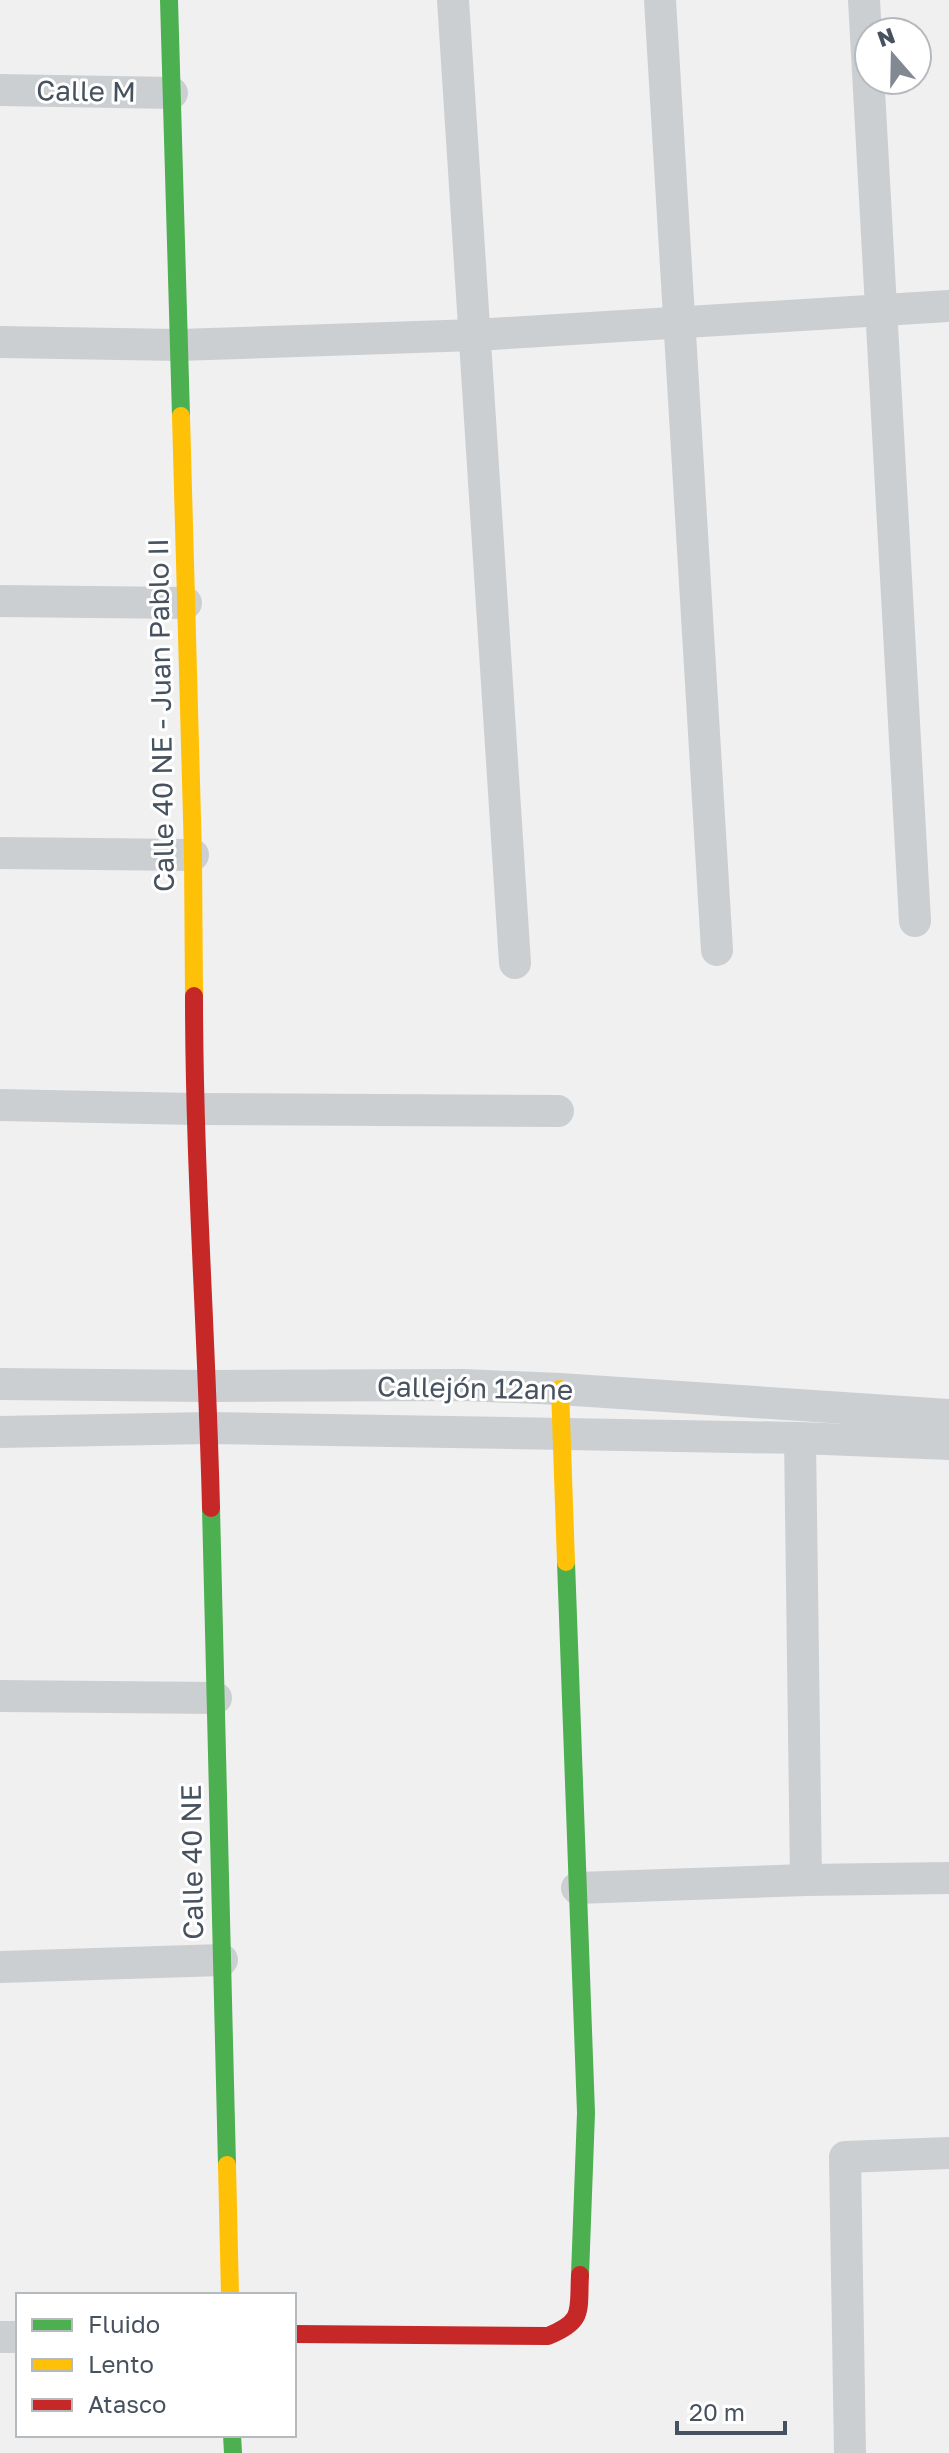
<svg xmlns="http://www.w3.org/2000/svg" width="949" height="2453" font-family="'Golos Text',sans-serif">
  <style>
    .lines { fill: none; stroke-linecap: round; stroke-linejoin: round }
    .street { stroke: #cccfd1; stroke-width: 32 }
    .fast { stroke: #4caf50; stroke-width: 18 }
    .slow { stroke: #ffc107; stroke-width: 18 }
    .jam { stroke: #c62828; stroke-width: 18 }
    .labels { text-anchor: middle; stroke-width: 6; stroke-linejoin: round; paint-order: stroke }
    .street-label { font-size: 28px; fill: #46525f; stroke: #fff }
  </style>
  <rect width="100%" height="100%" fill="#f1f0f0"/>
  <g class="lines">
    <g class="street">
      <polyline points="453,0 515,963"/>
      <polyline points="660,0 717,950"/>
      <polyline points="864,0 915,921"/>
      <polyline points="0,90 172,93"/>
      <polyline points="0,342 179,345 475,335 949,306"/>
      <polyline points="0,601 186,603"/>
      <polyline points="0,853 193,855"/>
      <polyline points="0,1105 194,1109 558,1111"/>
      <polyline points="0,1384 208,1386 463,1385 560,1389 949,1415"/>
      <polyline points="0,1432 208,1428 800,1438 949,1444"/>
      <polyline points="800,1438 806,1880"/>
      <polyline points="0,1696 216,1698"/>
      <polyline points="577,1888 806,1880 949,1878"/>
      <polyline points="0,1967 222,1960"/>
      <polyline points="0,2337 18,2337"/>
      <polyline points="850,2453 845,2157 949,2153"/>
    </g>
    <g class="fast">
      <polyline points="169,0 181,416"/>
      <polyline points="211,1508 227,2165"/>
      <polyline points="566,1562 586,2113 580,2275"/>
      <polyline points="232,2435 233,2453"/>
    </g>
    <g class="slow">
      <polyline points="181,416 193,855 194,996"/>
      <polyline points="560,1389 566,1562"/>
      <polyline points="227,2165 230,2295"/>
    </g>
    <g class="jam">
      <path d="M194 996C194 1167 207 1337 211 1508"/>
      <path d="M294 2334 548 2336C585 2321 578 2311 580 2275"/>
    </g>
  </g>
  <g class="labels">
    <g class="street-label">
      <text transform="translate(86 91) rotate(1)" y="10">Calle M</text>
      <text transform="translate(161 715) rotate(-91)" y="10">Calle 40 NE - Juan Pablo II</text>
      <text transform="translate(475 1388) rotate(1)" y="10">Callejón 12ane</text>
      <text transform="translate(192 1862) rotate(-91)" y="10">Calle 40 NE</text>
    </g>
  </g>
  <rect x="16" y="2293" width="280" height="144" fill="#ffffff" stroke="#b5babf" stroke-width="2"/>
  <rect x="32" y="2319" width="40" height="12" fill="#4caf50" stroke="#b5babf" stroke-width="2"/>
  <text x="88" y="2333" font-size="24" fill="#46525f">Fluido</text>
  <rect x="32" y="2359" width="40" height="12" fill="#ffc107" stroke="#b5babf" stroke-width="2"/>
  <text x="88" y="2373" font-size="24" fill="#46525f">Lento</text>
  <rect x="32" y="2399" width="40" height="12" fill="#c62828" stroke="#b5babf" stroke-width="2"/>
  <text x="88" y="2413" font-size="24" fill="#46525f">Atasco</text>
  <g transform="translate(893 56) rotate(340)"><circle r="38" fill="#ffffff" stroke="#b5babf" stroke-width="2"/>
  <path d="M0-6L14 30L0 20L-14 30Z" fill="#828992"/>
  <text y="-12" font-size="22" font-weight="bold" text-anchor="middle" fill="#46525f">N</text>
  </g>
  <path d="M677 2421v12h108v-12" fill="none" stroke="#46525f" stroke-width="4"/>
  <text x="689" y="2421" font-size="24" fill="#46525f" stroke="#ffffff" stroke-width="6" paint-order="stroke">20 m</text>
</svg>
